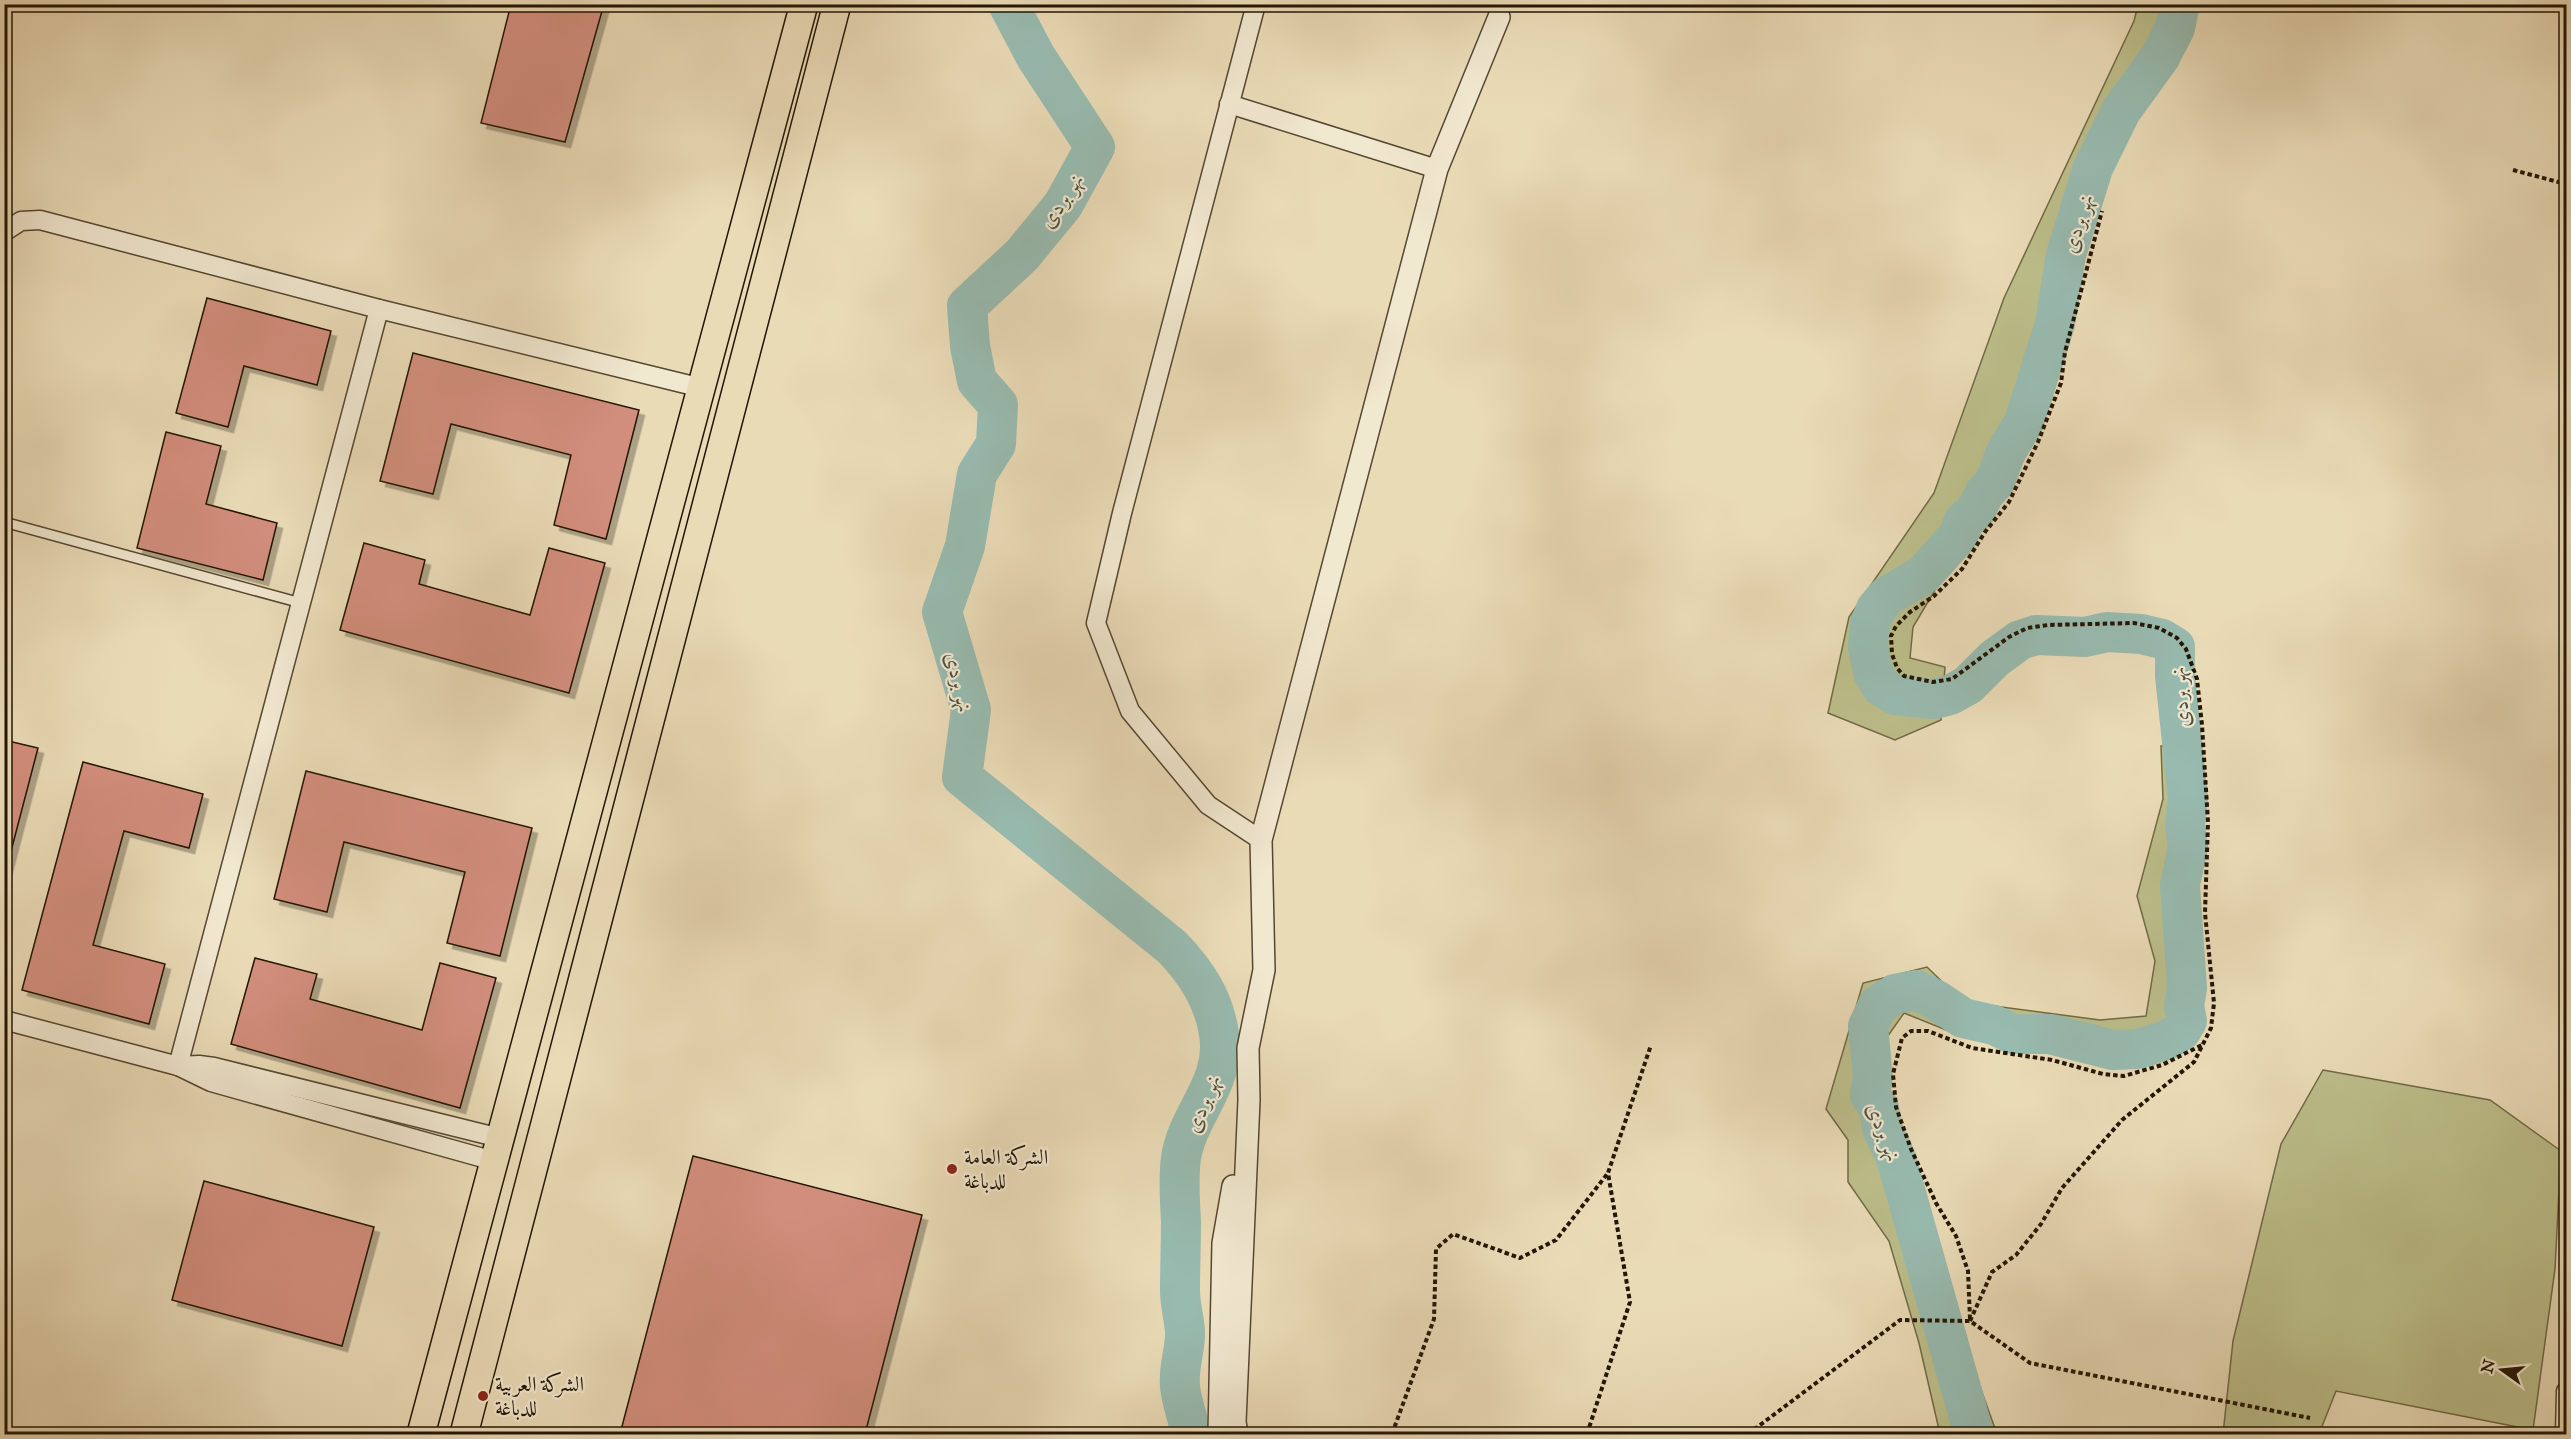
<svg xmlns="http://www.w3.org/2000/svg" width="2571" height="1439" font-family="'IM FELL Great Primer',Amiri,serif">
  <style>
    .green { fill: #bcbe8a; stroke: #706a47; stroke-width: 1.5 }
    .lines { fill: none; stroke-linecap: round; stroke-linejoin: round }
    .river { stroke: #98bbb0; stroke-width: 40 }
    .building { fill: #d28e7d; stroke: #231604; stroke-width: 1.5; filter: url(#shadow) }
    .service-casing { stroke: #554731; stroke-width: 12 }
    .minor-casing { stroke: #554731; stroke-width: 21 }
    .tertiary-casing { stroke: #554731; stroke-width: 24 }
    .primary-casing { stroke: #231604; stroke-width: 30 }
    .path { stroke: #231604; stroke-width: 4; stroke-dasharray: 4.5 3; stroke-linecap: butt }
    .service { stroke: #f1e8d0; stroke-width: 9 }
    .minor { stroke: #f1e8d0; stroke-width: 18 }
    .tertiary { stroke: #f1e8d0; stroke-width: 21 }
    .primary { stroke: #eadbb7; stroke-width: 27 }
    .poi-dot { fill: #8f2418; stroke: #f1e8d0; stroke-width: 2 }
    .labels { text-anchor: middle; stroke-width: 4.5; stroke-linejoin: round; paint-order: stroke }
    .poi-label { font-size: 21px; fill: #231604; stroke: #f1e8d0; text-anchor: start }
    .water-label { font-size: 22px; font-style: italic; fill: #4c5040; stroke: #f1e8d0 }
  </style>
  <defs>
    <filter id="shadow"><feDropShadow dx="5.5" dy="5.5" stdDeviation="0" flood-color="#0004"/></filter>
  </defs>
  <rect width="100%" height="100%" fill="#eadbb7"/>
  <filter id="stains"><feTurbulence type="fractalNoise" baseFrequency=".00333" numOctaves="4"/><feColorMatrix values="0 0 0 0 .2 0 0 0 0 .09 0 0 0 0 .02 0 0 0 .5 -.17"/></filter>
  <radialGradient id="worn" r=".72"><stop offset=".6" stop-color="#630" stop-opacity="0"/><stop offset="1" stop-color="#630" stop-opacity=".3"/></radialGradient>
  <g class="green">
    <polygon points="2138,5 2193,5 2101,177 2042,394 1953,560 1913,627 1910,658 1945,667 1941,720 1895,740 1828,713 1849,617 1934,493 2004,298 2134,21"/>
    <polygon points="2194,743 2191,919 2196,1019 2171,1050 2101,1062 1951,1032 1904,1013 1885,1040 1891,1128 1944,1268 1975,1373 1997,1434 1940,1434 1919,1343 1889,1241 1848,1182 1848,1140 1826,1109 1863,983 1927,967 1963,1002 2100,1020 2146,1016 2155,961 2137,896 2163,799 2161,746"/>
    <polygon points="2323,1070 2490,1100 2561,1151 2555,1269 2533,1430 2336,1391 2319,1434 2223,1434 2233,1341 2281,1144"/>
  </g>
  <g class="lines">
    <g class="river">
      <path d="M1008 4 1036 57 1095 147 1063 205 1022 255 967 306 970 346 977 381 998 405 996 444 977 474 965 546 942 612 971 710 962 777 1172 947C1196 972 1214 999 1219 1034 1227 1083 1188 1113 1181 1158 1178 1179 1180 1201 1181 1222 1181 1245 1180 1268 1180 1291 1180 1304 1184 1318 1185 1331 1186 1349 1178 1366 1180 1386 1181 1402 1189 1418 1190 1434"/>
      <polyline points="1974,1434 1896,1158 1882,1128 1879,1108 1870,1095 1873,1078 1868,1026 1878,1005 1895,994 1916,990 1936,1000 1963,1018 1994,1025 2013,1034 2050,1034 2113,1050 2138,1049 2167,1040 2181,1031 2187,1021 2184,1006 2187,988 2180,885 2188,847 2185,826 2188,798 2175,676 2175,647 2162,639 2141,634 2107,632 2085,637 2036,635 2020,640 1994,659 1968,685 1950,695 1934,699 1895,695 1881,686 1873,672 1868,647 1870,624 1876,609 1887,596 1923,575 1958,536 1964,521 1975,512 1984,494 1995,482 2005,454 2024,422 2055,324 2066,255 2093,168 2121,111 2160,57 2175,28 2180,4"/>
    </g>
  </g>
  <g class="building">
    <polygon points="511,4 604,4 565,142 481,123"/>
    <polygon points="207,298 331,331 317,385 244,366 228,427 176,413"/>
    <polygon points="413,353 639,410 606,539 554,525 571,455 451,424 433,494 380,481"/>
    <polygon points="166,432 221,446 206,504 277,523 263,580 137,548"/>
    <polygon points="364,543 425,560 419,584 530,615 549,548 605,563 569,693 340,630"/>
    <polygon points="4,740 38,748 4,878"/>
    <polygon points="83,762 203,794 189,848 124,831 93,945 165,964 149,1024 22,990"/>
    <polygon points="306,771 532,828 500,956 447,943 465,872 344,842 327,912 274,899"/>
    <polygon points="255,958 317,974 310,999 422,1030 440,963 496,978 460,1108 231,1044"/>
    <polygon points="693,1156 922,1215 865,1434 620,1434"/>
    <polygon points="204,1181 374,1227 342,1346 172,1300"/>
  </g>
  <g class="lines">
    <defs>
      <polyline id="service" points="4,522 301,603"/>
      <g id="minor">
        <polyline points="1256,4 1122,513 1096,623 1130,711 1208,805 1261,840"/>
        <polyline points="1229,104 1437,169"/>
        <polyline points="4,232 21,221 40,220 379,309 702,388"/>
        <polyline points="4,1020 178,1066 211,1082 494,1161"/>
        <polyline points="178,1066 379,309"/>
        <polyline points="178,1066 199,1065 214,1067 500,1138"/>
        <polyline points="2565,1434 2566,1391"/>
      </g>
      <g id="tertiary">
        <polyline points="1219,1434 1223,1243 1233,1186"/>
        <polyline points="1237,1434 1235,1422 1249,1100 1248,1048 1264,970 1261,840 1437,169 1499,17"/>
      </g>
      <g id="primary">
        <polyline points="421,1434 804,4"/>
        <polyline points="464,1434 837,4"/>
      </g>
    </defs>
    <use href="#service" class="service-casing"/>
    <use href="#minor" class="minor-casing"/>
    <use href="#tertiary" class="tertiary-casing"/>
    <use href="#primary" class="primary-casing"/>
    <g class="path">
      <polyline points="2513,170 2566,184"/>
      <polyline points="1970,1319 1968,1271 1956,1236 1936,1203 1911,1149 1896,1107 1893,1074 1902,1038 1911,1031 1928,1031 1972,1048 2052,1060 2103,1074 2124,1076 2162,1065 2202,1045"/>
      <polyline points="1970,1321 1992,1272 2016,1255 2041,1224 2062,1188 2122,1120 2194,1062 2211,1028 2214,1003 2205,913 2208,822 2202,725 2197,679 2186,649 2177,638 2159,628 2134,623 2048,625 2027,628 2009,637 1952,679 1933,682 1904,676 1897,668 1892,654 1891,636 1896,626 1910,612 1934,596 1962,569 1985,532 2009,502 2038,442 2061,383 2065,352 2102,211"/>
      <polyline points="1392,1434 1434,1319 1436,1249 1453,1234 1520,1258 1556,1240 1608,1173"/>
      <polyline points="1587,1434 1630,1302 1608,1173 1651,1045"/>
      <polyline points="1748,1434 1900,1320 1970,1321 2030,1363 2310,1418"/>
    </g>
    <use href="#service" class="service"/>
    <use href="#minor" class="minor"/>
    <use href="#tertiary" class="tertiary"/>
    <use href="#primary" class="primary"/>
  </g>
  <g class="poi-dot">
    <circle cx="952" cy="1169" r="6"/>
    <circle cx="483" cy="1396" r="6"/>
  </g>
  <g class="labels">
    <g class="poi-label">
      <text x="964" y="1164">الشركة العامة<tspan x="964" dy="24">للدباغة</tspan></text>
      <text x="495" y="1391">الشركة العربية<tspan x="495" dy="24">للدباغة</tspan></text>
    </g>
    <g class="water-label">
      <text transform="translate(1061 200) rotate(-56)" y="8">نهر بردى</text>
      <text transform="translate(2077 223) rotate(-73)" y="8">نهر بردى</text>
      <text transform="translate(960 682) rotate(77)" y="8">نهر بردى</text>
      <text transform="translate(2179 697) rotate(-95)" y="8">نهر بردى</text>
      <text transform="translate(1202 1103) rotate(-68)" y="8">نهر بردى</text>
      <text transform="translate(1885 1132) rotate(69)" y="8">نهر بردى</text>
    </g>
  </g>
  <rect width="2571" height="1439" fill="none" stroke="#eadbb7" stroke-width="24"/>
  <rect x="6" y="6" width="2559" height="1427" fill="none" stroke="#231604" stroke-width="3"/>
  <rect x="12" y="12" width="2547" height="1415" fill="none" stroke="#231604" stroke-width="1.5"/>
  <g transform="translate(2502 1370) rotate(285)" stroke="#f1e8d0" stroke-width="4.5" paint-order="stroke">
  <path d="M0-4.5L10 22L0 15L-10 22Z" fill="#231604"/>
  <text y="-9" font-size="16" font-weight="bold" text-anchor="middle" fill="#231604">N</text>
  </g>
  <rect width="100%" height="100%" filter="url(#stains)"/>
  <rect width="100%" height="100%" fill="url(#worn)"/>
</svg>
